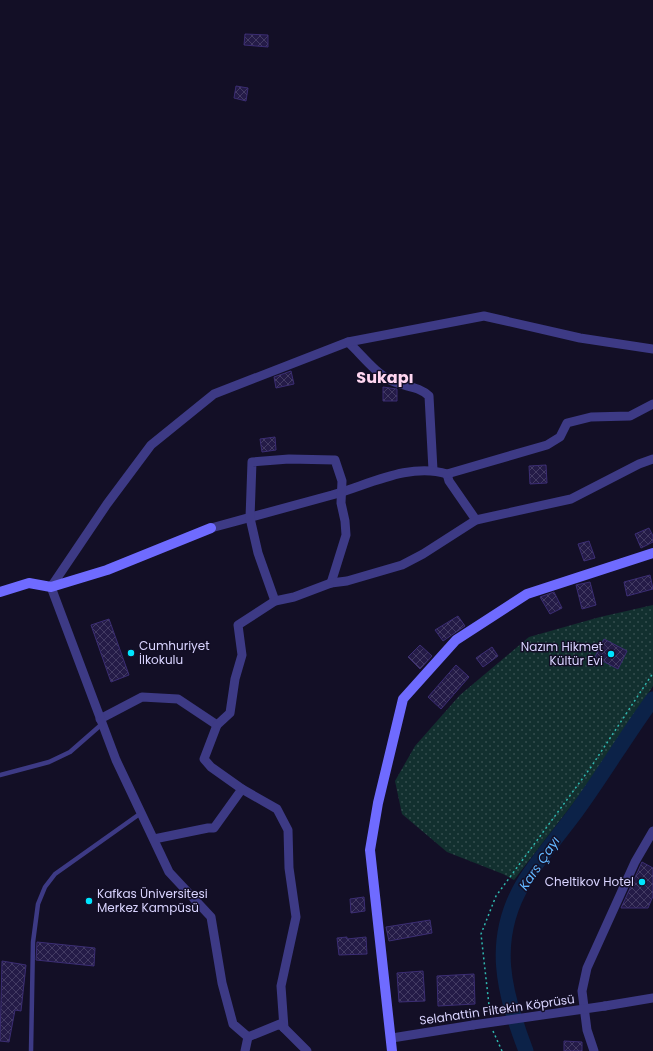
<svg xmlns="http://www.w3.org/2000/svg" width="653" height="1051" font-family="Poppins,sans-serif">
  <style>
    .grass { fill: url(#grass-dots) }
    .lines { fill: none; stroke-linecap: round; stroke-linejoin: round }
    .river { stroke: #0c2248; stroke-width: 15 }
    .building { fill: url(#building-cross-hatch); stroke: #3b2d73 }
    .path { stroke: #2fb8b0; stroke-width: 1.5; stroke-dasharray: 2 3; stroke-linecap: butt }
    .lane { stroke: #3d3a85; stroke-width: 4.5 }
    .street { stroke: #3d3a85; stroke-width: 9 }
    .secondary { stroke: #6f6bff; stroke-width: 10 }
    .street-bridge { stroke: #3d3a85; stroke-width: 9 }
    .poi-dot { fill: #00e5ff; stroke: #130f26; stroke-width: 1.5 }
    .labels { text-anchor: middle; stroke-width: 3; stroke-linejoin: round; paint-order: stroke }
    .poi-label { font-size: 12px; fill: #d9d4ff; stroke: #130f26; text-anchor: start }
    .street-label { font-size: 12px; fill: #d9d4ff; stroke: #130f26 }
    .water-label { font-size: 13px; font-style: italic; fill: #62b6ff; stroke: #130f26 }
    .district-label { font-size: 16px; font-weight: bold; fill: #ffd6f0; stroke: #130f26 }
  </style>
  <defs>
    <pattern id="grass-dots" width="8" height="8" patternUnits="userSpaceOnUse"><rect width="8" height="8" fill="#12302f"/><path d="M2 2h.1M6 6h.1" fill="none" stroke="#344d4e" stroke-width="1.8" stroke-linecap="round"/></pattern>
    <pattern id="building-cross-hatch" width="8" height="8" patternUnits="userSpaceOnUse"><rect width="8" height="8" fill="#241b47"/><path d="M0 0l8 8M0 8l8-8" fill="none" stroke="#433b63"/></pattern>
  </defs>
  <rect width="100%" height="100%" fill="#130f26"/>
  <polygon class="grass" points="653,605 653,686 595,775 514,880 503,874 447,852 402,814 395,781 415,746 460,695 529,637 600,617"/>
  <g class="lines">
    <path class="river" d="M526 1051C504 993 489 940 524 882 539 858 559 835 576 812 603 775 626 736 653 699"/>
  </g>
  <g class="building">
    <polygon points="245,34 268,35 268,47 244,45"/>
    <polygon points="236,86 248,88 246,101 234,98"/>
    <polygon points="291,371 294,384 276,388 274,377"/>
    <polygon points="383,387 397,389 397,401 383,401"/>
    <polygon points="275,437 276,450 262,452 260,439"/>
    <polygon points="546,465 547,483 530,484 529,466"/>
    <polygon points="649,528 653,536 653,542 641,548 635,534"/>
    <polygon points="589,541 595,558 584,561 578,544"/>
    <polygon points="650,575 653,589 627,596 624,582"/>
    <polygon points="590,582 596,605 582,609 576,585"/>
    <polygon points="554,592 562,608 550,614 540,597"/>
    <polygon points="458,616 465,626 443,641 435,630"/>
    <polygon points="109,619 129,675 111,682 91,625"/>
    <polygon points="604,639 627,651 618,669 595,657"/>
    <polygon points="420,645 432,656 420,669 408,657"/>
    <polygon points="492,647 498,656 483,667 476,658"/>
    <polygon points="456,665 469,677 441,709 428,697"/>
    <polygon points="642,862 653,868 653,896 648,908 621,908"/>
    <polygon points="364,897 365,911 351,913 350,899"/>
    <polygon points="430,920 432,933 389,941 386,927"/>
    <polygon points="347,937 347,939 366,937 367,954 339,955 337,938"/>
    <polygon points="37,942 95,948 94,966 36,960"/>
    <polygon points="2,961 26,965 21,1011 15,1010 9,1042 0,1041"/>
    <polygon points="423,971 425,1001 399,1002 397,973"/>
    <polygon points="474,974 475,1004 438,1006 437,976"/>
    <polygon points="564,1041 582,1042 582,1051 564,1051"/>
  </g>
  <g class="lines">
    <g class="path">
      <polyline points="490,1014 481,934 496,896 591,767 653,673"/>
      <polyline points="493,1031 502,1051"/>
    </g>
    <g class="lane">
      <polyline points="0,775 49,762 70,752 102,724"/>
      <polyline points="31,1051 33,942 38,904 45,887 55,874 141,813"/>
    </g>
    <g class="street">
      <path d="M348 342C362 355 375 373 392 381 405 387 419 386 429 396L433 470"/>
      <polyline points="447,474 449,481 476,520"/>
      <path d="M211 528C252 517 292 506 332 495 368 485 410 462 447 474L547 445 560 437 567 423 591 417 630 416 653 404"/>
      <polyline points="275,601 258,553 250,518 252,462 289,459 335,460 342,481 341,503 345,521 346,535 331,583"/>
      <polyline points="100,719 142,697 178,699 217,725"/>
      <polyline points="154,839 208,828 214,828 242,789"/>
      <polyline points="605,1006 653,998"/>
      <polyline points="284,1028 281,986 296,917 289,868 288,830 277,809 242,789 211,767 204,759 217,725 230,713 235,679 242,655 238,625 275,601 294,597 331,583 347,581 402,565 423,554 476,520 571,499 639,464 653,459"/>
      <polyline points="392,1038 473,1025"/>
      <polyline points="245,1051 248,1037"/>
      <polyline points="307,1051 280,1024 248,1037 233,1024 222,983 211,917 169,872 116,760 51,587 107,504 151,445 214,394 348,342 484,316 580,338 653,349"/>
      <polyline points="594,1051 587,1030 582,991 587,968 635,862 653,831"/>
    </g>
    <g class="secondary">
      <polyline points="0,592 29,583 51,587 107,570 211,528"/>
      <polyline points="392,1051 370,850 378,803 403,699 456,640 527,594 653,553"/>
    </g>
    <polyline class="street-bridge" points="473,1025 605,1006"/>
  </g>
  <g class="poi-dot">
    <circle cx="131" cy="653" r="4"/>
    <circle cx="611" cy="654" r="4"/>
    <circle cx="642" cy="882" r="4"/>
    <circle cx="89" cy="901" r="4"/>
  </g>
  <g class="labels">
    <g class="poi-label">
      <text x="139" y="650">Cumhuriyet<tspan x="139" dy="14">İlkokulu</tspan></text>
      <text x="603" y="651" text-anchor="end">Nazım Hikmet<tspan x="603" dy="14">Kültür Evi</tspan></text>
      <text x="634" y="886" text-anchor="end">Cheltikov Hotel</text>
      <text x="97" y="898">Kafkas Üniversitesi<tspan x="97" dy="14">Merkez Kampüsü</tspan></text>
    </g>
    <g class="street-label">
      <text transform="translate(497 1010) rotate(-8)" y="4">Selahattin Filtekin Köprüsü</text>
    </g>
    <g class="water-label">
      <text transform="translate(539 863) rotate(-56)" y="5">Kars Çayı</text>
    </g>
    <g class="district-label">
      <text x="385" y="383">Sukapı</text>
    </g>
  </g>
</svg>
